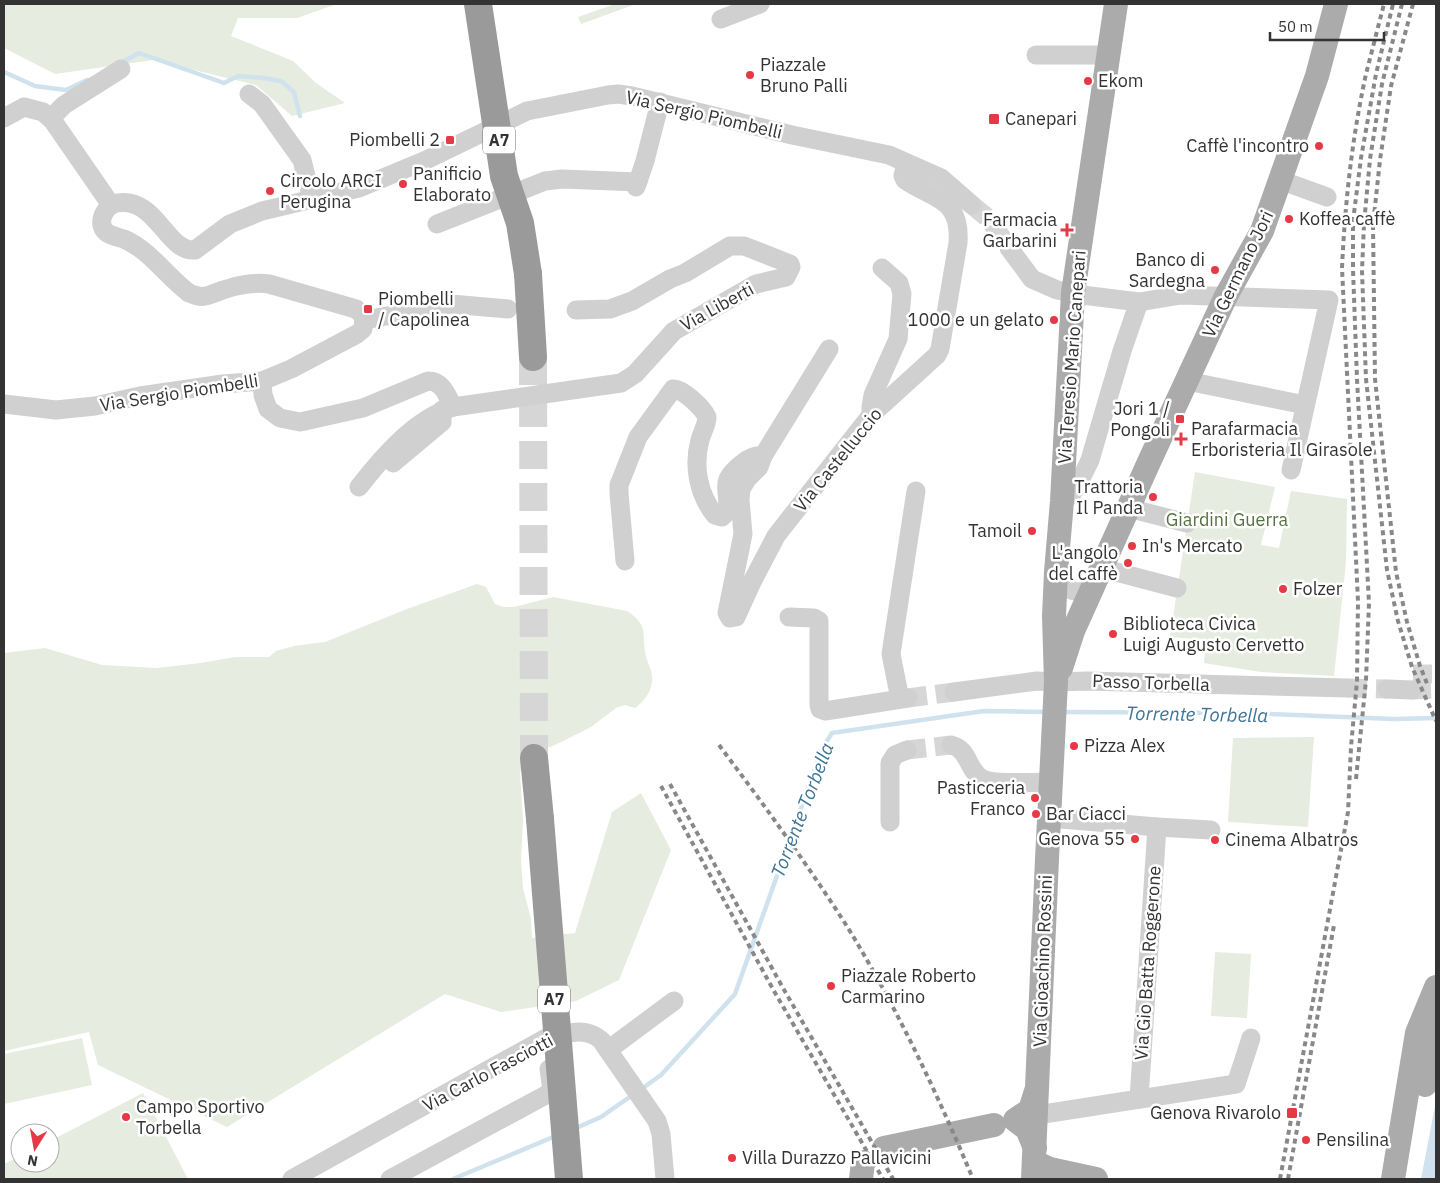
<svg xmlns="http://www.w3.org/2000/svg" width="1440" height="1183" font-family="'IBM Plex Sans',sans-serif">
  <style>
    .green { fill: #e6ecdf }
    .water { fill: #cfe2ee }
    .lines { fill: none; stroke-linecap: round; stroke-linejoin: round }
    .stream { stroke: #cfe2ee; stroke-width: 4.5 }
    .minor-tunnel { stroke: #d6d6d6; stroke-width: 19; stroke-dasharray: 19 9; stroke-linecap: butt }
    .highway-tunnel { stroke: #d6d6d6; stroke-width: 28; stroke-dasharray: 28 14; stroke-linecap: butt }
    .minor { stroke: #d0d0d0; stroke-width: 19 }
    .major { stroke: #ababab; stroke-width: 24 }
    .highway { stroke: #9a9a9a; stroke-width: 28 }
    .rail { stroke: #888; stroke-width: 4; stroke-dasharray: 5 4; stroke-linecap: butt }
    .highway-bridge { stroke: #9a9a9a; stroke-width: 28 }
    .poi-dot { fill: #e63946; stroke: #fff; stroke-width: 2 }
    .labels { text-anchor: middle; stroke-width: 5; stroke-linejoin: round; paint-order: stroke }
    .shield { fill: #fff; stroke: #707070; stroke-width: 1 }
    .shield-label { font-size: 16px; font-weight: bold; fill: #333 }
    .poi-label { font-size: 18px; fill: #333; stroke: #fff; text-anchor: start }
    .street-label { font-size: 18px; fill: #333; stroke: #fff }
    .park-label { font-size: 18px; fill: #56703f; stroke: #fff }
    .water-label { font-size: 19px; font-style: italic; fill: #3f7597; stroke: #fff }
  </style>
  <rect width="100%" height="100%" fill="#fff"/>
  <g class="green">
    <polygon points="4,4 337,4 297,18 238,18 231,36 293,61 316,83 345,103 292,116 256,85 153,60 55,74 4,48"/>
    <polygon points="615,4 636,4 581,24 578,17"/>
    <polygon points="1195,472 1275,487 1261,545 1279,548 1291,491 1347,499 1346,562 1334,676 1261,672 1204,663 1206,640 1170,637"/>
    <path d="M477 584 486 587 495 604 504 607H514L553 597 627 611C650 626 641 634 646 656 647 662 651 668 652 675 654 688 645 701 635 708L625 705 616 708 591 727 553 746 524 754 520 773 523 820 521 859 523 888 531 919 532 938 575 933 612 812 641 793 671 850 619 980 576 1001 501 1012 445 994 227 1127 98 1065 89 1032 4 1051V653L45 648 102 665 157 668 201 663 235 657H269L276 651 294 646 325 642 407 609Z"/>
    <polygon points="1314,737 1308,827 1228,822 1233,738"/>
    <polygon points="1215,952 1251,954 1247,1018 1211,1016"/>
    <polygon points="82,1038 92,1085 4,1104 4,1054"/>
    <polygon points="143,1093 188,1179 4,1179 4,1164 20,1156 20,1163 50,1163 50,1141"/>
  </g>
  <polygon class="water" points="1436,1097 1436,1179 1421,1179 1436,1101"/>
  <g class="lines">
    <g class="stream">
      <polyline points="121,63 139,53 224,83 238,76 263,78 281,81 294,92 300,116"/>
      <polyline points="4,72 35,86 66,90 87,80"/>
      <polyline points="1061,712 1246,713 1394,719 1436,718"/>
      <polyline points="640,1090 661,1075 735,994 822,749 832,733 984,711 1048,712"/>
      <polyline points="574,1129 601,1117 634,1094"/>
      <polyline points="453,1179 558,1135"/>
    </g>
    <g class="minor-tunnel">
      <polyline points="972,205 989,219 1009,248"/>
      <polyline points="1413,674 1436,674"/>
      <polyline points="1348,688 1387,689"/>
      <polyline points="1412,690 1436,689"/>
      <polyline points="908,698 954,692"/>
      <polyline points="907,750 951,745"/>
    </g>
    <polyline class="highway-tunnel" points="533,357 534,758"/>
    <g class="minor">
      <polyline points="721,19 760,4"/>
      <polyline points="1036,55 1108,55"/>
      <polyline points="249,94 262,104 302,160 312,199"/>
      <polyline points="4,118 24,107 43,112 53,121 111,205"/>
      <polyline points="53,121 55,114 64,105 121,69"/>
      <polyline points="1280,180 1327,197"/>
      <polyline points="636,187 645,161 660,102"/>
      <polyline points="437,224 545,181 562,179 638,182"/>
      <polyline points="1009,248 1032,279 1057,290 1082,295 1139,302 1181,295 1329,300 1291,470"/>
      <polyline points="365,320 451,304 508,309"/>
      <path d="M829 349 763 456 759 467 747 479 741 489 740 500 743 534 727 613 730 618 736 617 752 582 776 536 871 415 937 355 940 349 958 243C961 197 934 200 905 180L903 176 906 163"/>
      <path d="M262 381 263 395 268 409 280 418 300 422 363 408 428 381C443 381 447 396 453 407"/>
      <polyline points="1187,381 1305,405"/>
      <path d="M4 404 56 410 95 406 140 396 223 384 262 381 291 369 357 334 363 329 364 316 356 309 269 284C255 282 236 285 223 290 207 295 206 300 189 293 166 276 151 251 124 239 118 237 111 236 106 232 96 223 105 205 117 203 156 196 167 253 195 250L230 224 262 211 359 188 424 161 527 111 608 95 618 94 632 96 792 135 889 155 941 178 972 205"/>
      <polyline points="871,415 871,407 873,395 898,339 901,305 902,294 899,283 882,268"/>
      <polyline points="393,463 442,422 442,410"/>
      <path d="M359 487C383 456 415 419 453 407L621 383 635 374 674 331 756 284 786 277 791 267 790 264 744 246H730L685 273 670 279 632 301 610 309 576 310"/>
      <polyline points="1062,501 1071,495 1079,483 1090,460 1122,351 1139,302"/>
      <polyline points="1128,508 1187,523"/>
      <path d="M625 561 619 493V485L638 437 673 389C682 388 703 408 707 417 707 425 702 432 700 440 693 465 698 494 715 515L722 517 728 511C729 485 718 482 744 462 750 458 755 455 763 456"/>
      <polyline points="1101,568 1177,588"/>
      <path d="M1056 572C1066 590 1073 596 1093 589"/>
      <polyline points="789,617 814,618 819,621 819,705 820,709 825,711 908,698"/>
      <polyline points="1387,689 1412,690"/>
      <polyline points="954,692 1037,681 1056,682 1087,681 1348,688"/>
      <polyline points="900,699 891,654 916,491"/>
      <path d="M951 745C969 749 967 769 981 778 991 785 1036 782 1051 782"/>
      <polyline points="1049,818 1157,827 1139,1099"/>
      <polyline points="890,822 890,763 895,755 907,750"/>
      <polyline points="1157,827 1211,830"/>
      <polyline points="608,1050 674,1001"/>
      <polyline points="1037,1115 1236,1084 1251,1038"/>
      <path d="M292 1179 546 1038C567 1034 584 1026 601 1040L657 1121 661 1134 665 1179"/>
      <polyline points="390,1179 544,1096 552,1091 549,1069"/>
    </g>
    <g class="major">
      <polyline points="1061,668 1073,631 1149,462 1226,296 1262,231 1317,76 1336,4"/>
      <polyline points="1425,1085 1436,1023"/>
      <polyline points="884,1148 994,1125"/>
      <polyline points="1035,1148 1027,1129 1015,1120 1030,1110 1036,1091"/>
      <polyline points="1035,1162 1050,1169 1096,1179"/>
      <polyline points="861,1179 863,1162"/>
      <polyline points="1033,1179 1047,859 1056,682 1054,616 1056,572 1062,501 1073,293 1116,4"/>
      <polyline points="1393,1179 1417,1033 1436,987"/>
    </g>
    <g class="highway">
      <polyline points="528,274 533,357"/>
      <polyline points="534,758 540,819"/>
    </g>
    <g class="rail">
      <polyline points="1402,4 1382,84 1370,159 1364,224 1362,271 1366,379 1387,570 1398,621 1412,667 1436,721"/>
      <polyline points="1413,4 1391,86 1380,160 1373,225 1375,379 1396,572 1407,622 1420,666 1428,686"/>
      <path d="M719 745C764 805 808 865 848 928 897 1008 937 1093 973 1179"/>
      <polyline points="1356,779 1366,680 1369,603 1357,379 1353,269 1353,221 1361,158 1376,74 1393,4"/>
      <polyline points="670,784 783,988 893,1179"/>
      <polyline points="661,786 774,991 883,1179"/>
      <path d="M1280 1179 1348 812 1351 747 1357 681 1358 601 1342 268C1345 203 1352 138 1366 74 1372 51 1378 27 1384 4"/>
      <polyline points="1288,1179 1334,925"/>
    </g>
    <g class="highway-bridge">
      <polyline points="478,4 504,176 520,223 528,274"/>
      <polyline points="540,819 569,1179"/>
    </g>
  </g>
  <g class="poi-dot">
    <circle cx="750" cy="75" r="5"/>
    <circle cx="1088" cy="81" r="5"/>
    <rect x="988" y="113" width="12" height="12" rx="2.5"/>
    <rect x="445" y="135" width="10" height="10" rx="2.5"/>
    <circle cx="1319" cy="146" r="5"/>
    <circle cx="403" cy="184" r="5"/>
    <circle cx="270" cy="191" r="5"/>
    <circle cx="1289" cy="219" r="5"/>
    <path d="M1064.5 222.5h5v5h5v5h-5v5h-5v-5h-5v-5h5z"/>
    <circle cx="1215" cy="270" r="5"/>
    <rect x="363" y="304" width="10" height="10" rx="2.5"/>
    <circle cx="1054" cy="320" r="5"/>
    <rect x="1175" y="414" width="10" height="10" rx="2.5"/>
    <path d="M1178.5 431.5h5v5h5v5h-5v5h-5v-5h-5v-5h5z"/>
    <circle cx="1153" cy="497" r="5"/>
    <circle cx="1032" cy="531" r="5"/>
    <circle cx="1132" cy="546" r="5"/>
    <circle cx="1128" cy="563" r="5"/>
    <circle cx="1283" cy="589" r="5"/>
    <circle cx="1113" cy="634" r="5"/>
    <circle cx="1074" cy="746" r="5"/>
    <circle cx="1035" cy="798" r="5"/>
    <circle cx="1036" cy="814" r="5"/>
    <circle cx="1135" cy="839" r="5"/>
    <circle cx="1215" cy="840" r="5"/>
    <circle cx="831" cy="986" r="5"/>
    <rect x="1286" y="1107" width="12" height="12" rx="2.5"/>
    <circle cx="126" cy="1117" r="5"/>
    <circle cx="1306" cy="1140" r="5"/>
    <circle cx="732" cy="1158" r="5"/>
  </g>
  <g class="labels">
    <g class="shield">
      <rect x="483" y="126.5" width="32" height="27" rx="4"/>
      <rect x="538" y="985.5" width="32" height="27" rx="4"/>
    </g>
    <g class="shield-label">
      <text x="499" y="146">A7</text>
      <text x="554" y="1005">A7</text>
    </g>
    <g class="poi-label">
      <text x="760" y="71">Piazzale<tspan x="760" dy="21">Bruno Palli</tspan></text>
      <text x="1098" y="87">Ekom</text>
      <text x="1005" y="125">Canepari</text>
      <text x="440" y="146" text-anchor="end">Piombelli 2</text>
      <text x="1309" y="152" text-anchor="end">Caffè l'incontro</text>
      <text x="413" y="180">Panificio<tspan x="413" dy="21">Elaborato</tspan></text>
      <text x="280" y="187">Circolo ARCI<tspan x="280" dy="21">Perugina</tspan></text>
      <text x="1299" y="225">Koffea caffè</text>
      <text x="1057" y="226" text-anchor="end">Farmacia<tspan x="1057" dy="21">Garbarini</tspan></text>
      <text x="1205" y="266" text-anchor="end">Banco di<tspan x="1205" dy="21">Sardegna</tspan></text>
      <text x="378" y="305">Piombelli<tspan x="378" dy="21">/ Capolinea</tspan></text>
      <text x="1044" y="326" text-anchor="end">1000 e un gelato</text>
      <text x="1170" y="415" text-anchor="end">Jori 1 /<tspan x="1170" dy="21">Pongoli</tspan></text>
      <text x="1191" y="435">Parafarmacia<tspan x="1191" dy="21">Erboristeria Il Girasole</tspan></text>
      <text x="1143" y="493" text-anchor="end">Trattoria<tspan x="1143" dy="21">Il Panda</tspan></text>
      <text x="1022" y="537" text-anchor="end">Tamoil</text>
      <text x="1142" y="552">In's Mercato</text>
      <text x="1118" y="559" text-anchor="end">L'angolo<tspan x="1118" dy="21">del caffè</tspan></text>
      <text x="1293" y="595">Folzer</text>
      <text x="1123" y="630">Biblioteca Civica<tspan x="1123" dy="21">Luigi Augusto Cervetto</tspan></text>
      <text x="1084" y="752">Pizza Alex</text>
      <text x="1025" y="794" text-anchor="end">Pasticceria<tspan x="1025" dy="21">Franco</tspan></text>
      <text x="1046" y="820">Bar Ciacci</text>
      <text x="1125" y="845" text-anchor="end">Genova 55</text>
      <text x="1225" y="846">Cinema Albatros</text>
      <text x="841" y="982">Piazzale Roberto<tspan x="841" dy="21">Carmarino</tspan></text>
      <text x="136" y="1113">Campo Sportivo<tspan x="136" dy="21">Torbella</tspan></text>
      <text x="1281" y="1119" text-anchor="end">Genova Rivarolo</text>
      <text x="1316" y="1146">Pensilina</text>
      <text x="742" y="1164">Villa Durazzo Pallavicini</text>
    </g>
    <g class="street-label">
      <text transform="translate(704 115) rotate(13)" y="6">Via Sergio Piombelli</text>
      <text transform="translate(1238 274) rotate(-64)" y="6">Via Germano Jori</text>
      <text transform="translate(717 307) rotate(-29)" y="6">Via Liberti</text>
      <text transform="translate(1072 357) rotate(-86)" y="6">Via Teresio Mario Canepari</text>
      <text transform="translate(179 393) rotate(-9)" y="6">Via Sergio Piombelli</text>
      <text transform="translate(838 460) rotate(-51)" y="6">Via Castelluccio</text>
      <text transform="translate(1151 683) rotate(2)" y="6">Passo Torbella</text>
      <text transform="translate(1043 961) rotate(-88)" y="6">Via Gioachino Rossini</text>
      <text transform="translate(1148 963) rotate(-86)" y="6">Via Gio Batta Roggerone</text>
      <text transform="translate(488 1073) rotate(-28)" y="6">Via Carlo Fasciotti</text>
    </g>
    <g class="park-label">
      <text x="1227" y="526">Giardini Guerra</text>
    </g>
    <g class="water-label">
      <text transform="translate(1197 714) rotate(1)" y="7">Torrente Torbella</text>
      <text transform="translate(802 810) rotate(-69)" y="7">Torrente Torbella</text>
    </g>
  </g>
  <rect width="1440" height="1183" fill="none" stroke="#333333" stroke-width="10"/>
  <g transform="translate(35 1148) rotate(191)"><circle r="24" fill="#ffffff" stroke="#adadad"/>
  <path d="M0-4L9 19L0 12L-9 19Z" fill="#e63946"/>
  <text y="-8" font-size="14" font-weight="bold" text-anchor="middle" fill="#333333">N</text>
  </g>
  <path d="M1270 32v8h114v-8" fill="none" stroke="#333333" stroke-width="2.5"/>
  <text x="1278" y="32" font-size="15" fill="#333333" stroke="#ffffff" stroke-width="4" paint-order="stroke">50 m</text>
</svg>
